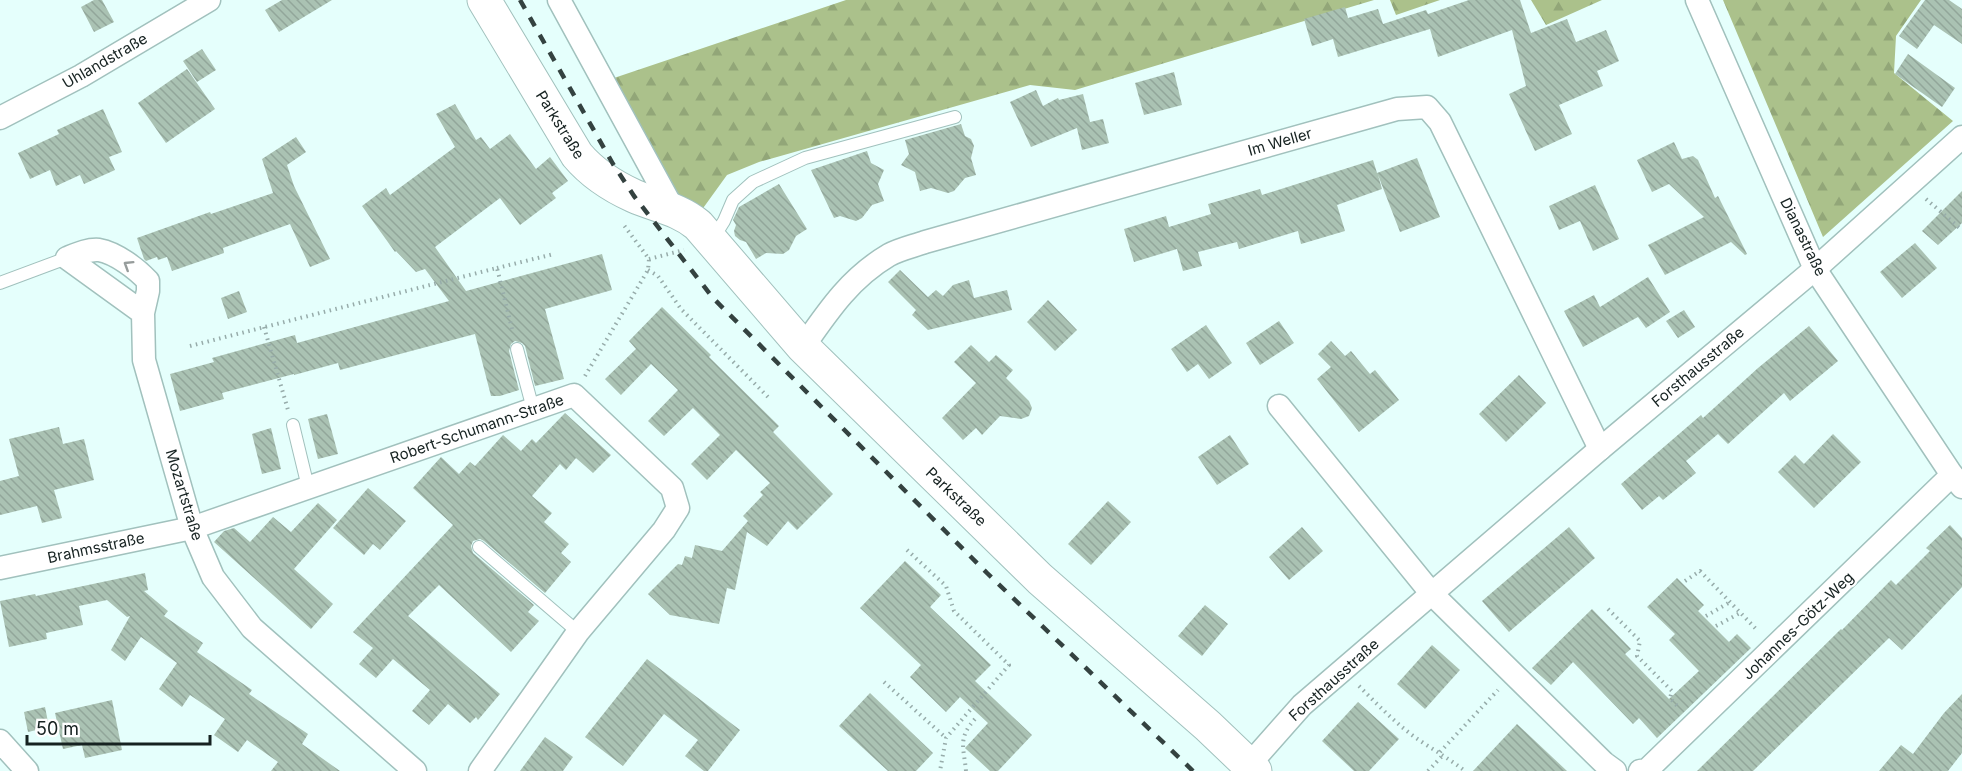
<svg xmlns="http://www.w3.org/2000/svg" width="1962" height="771" font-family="Inter,sans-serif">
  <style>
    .forest { fill: url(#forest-firs) }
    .building { fill: url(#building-back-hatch) }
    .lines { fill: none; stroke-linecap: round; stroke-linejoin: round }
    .lane-casing { stroke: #a1c1bd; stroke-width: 14 }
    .street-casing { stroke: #a1c1bd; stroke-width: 25 }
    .secondary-casing { stroke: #a1c1bd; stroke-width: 35 }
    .path { stroke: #97acaa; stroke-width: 4; stroke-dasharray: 1.5 4.5; stroke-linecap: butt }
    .lane { stroke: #fff; stroke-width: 12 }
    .street { stroke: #fff; stroke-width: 22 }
    .secondary { stroke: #fff; stroke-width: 33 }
    .rail { stroke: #344240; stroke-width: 4.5; stroke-dasharray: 10 10; stroke-linecap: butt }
    .oneway { stroke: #969c9b }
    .labels { text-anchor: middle; stroke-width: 4.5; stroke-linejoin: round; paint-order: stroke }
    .street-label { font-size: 15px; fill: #162221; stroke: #fff }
  </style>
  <defs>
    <pattern id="forest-firs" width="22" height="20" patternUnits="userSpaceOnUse" patternTransform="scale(1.5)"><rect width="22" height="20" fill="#abc18b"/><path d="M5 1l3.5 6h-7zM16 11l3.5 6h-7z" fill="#92a678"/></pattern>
    <pattern id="building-back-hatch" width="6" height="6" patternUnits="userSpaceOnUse" patternTransform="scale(1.5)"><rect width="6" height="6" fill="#aac2b3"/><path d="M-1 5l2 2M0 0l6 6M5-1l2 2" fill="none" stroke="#92a69a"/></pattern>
  </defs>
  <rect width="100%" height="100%" fill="#e5fffc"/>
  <g class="forest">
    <polygon points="846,0 1374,0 1075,90 1030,85 759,162 727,175 701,211 669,190 614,78"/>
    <polygon points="1390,0 1440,0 1396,15"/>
    <polygon points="1531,0 1602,0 1546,25"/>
    <polygon points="1723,0 1921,0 1896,36 1894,73 1953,121 1823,237"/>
  </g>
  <g class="building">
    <polygon points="94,0 102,0 114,22 94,32 81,7"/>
    <polygon points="282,0 332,0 279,32 265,10"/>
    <polygon points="1469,0 1520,0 1531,33 1567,19 1576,42 1606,30 1619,61 1597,71 1603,86 1559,105 1572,134 1535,151 1509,94 1526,86 1512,30 1438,57 1430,29 1338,57 1333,39 1312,46 1304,19 1345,7 1348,18 1378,9 1383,24 1426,10 1428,14"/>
    <polygon points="1925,0 1949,0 1962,9 1962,44 1934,25 1917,49 1899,36"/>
    <polygon points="202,49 216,70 197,82 183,61"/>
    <polygon points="1908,54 1955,88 1942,107 1895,74"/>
    <polygon points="187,69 215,109 166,143 138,103"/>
    <polygon points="1174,72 1182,105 1144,115 1135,83"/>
    <polygon points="1036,90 1043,106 1058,98 1059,100 1083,94 1090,122 1086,123 1103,119 1109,143 1082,150 1077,128 1031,147 1010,102"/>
    <polygon points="455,104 476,140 481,137 490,149 510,134 536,169 550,157 568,181 552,193 556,198 520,225 500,198 435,247 466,291 602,254 612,290 545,309 564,379 535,386 525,346 522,343 515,341 511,344 509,351 519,390 500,396 491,396 475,334 340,370 338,363 294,375 294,374 222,393 224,399 180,411 170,374 214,362 212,358 295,335 297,343 449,301 425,269 416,272 396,251 395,252 362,206 386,188 390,195 455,147 436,114"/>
    <polygon points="103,109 122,152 109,157 115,170 84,184 80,175 56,186 50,170 30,179 18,153 59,134 57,130"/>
    <polygon points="961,124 965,136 971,139 974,146 971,158 976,175 965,178 954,191 948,193 931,188 920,191 915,172 901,165 909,154 905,140"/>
    <polygon points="296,137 306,152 287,165 294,186 330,259 310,267 290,224 223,248 224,253 172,271 167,257 158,260 157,257 146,261 144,259 137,238 210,212 211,214 273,193 262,159"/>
    <polygon points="1674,142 1682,159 1693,156 1698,160 1715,198 1718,196 1747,254 1745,255 1731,242 1665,275 1648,245 1704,217 1669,184 1652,192 1637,160"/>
    <polygon points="867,151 871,163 884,170 878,184 884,201 872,205 862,218 856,221 840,216 834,218 811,170"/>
    <polygon points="1417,158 1440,217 1400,232 1378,175 1382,189 1337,205 1345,231 1301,244 1298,231 1239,249 1237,242 1198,252 1202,266 1183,271 1177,249 1134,262 1124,229 1166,216 1169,227 1211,214 1208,204 1260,189 1262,195 1373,160 1377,173"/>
    <polygon points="779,184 807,229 796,236 789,250 783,254 766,253 756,259 746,242 740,240 735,236 734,231 736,225 733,220 739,207"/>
    <polygon points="1595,185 1619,239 1593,251 1580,221 1559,230 1549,206"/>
    <polygon points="1962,191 1962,223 1938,245 1922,231"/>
    <polygon points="1915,243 1937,268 1902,298 1880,272"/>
    <polygon points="900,270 928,297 936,290 943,296 953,285 969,280 974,298 1007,290 1012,310 928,330 912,315 916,310 888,282"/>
    <polygon points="1648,277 1670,312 1646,328 1638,317 1583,347 1564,311 1594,295 1600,307"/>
    <polygon points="239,291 247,312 228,319 221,298"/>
    <polygon points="1048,300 1077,330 1055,351 1027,322"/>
    <polygon points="662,307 711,355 709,357 779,426 773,432 833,494 797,530 788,521 767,546 747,532 735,590 727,588 719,624 670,615 648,594 678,564 682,565 685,556 692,558 695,545 722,551 748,521 743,516 763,495 760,492 770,483 736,450 707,480 691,464 720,435 693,408 664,436 648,421 678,390 651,364 621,395 605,379 636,349 629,341"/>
    <polygon points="1684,310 1695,327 1678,338 1666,321"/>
    <polygon points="1279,321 1294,343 1260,365 1246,343"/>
    <polygon points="1206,325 1232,363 1209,379 1198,364 1187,372 1171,349"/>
    <polygon points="1809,326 1838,361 1790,401 1784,393 1728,444 1718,434 1686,461 1696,473 1663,500 1659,496 1642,510 1621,484 1701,415 1703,418 1758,368"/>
    <polygon points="1331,341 1345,356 1351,351 1370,374 1375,370 1399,400 1359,432 1317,379 1331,367 1318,354"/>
    <polygon points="971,345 989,362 996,355 1013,370 1006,378 1029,401 1032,408 1029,416 1021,419 1000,416 982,435 976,428 963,440 942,418 976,383 954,362"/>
    <polygon points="1519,375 1546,403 1506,442 1479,414"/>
    <polygon points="565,413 611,455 593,473 576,458 566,470 560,464 532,496 552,513 544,522 569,544 561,553 571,562 545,593 484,541 480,539 473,541 471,546 473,553 534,605 528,612 539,621 511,652 439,585 408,616 500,694 478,720 476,717 470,723 448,704 429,725 412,711 430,690 393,659 376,678 359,664 373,648 353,632 453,525 413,488 441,457 459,474 470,462 475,466 503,435 521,451 532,439 536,443"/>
    <polygon points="327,414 338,454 318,459 308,419"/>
    <polygon points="59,427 63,444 84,439 94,480 54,490 62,518 42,523 37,506 0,515 0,481 19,476 9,439"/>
    <polygon points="271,428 281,469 262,474 252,434"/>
    <polygon points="1833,434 1861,462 1814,508 1778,472 1795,455 1804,464"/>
    <polygon points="1230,435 1249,464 1217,485 1198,457"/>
    <polygon points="368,488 406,521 380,550 373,544 364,555 333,528"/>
    <polygon points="1108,501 1131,522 1091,565 1068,544"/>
    <polygon points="318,503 337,520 294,569 333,604 311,629 214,542 224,531 234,528 250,542 273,517 291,532"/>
    <polygon points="1950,525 1962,538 1962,587 1902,650 1889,638 1753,771 1697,771 1841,629 1842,630 1891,580 1896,585 1930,551 1926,548"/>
    <polygon points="1302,527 1323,551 1289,580 1269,557"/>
    <polygon points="1569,527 1595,558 1509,632 1482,601"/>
    <polygon points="905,561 941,595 930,607 991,665 975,681 1032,735 998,771 990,771 965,748 988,723 960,697 946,712 910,677 921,665 860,608"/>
    <polygon points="145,573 148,590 144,591 168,611 164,616 203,643 197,652 252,690 249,694 308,734 302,744 340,771 271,771 278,762 247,740 238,752 214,735 225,719 190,695 182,707 159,689 177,663 141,637 125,661 111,650 130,616 127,617 107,600 79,606 83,625 46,633 47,639 9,647 0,601 35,594 36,596"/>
    <polygon points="1677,578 1704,605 1698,611 1729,642 1737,634 1751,648 1657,738 1639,718 1633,724 1573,662 1551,685 1532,668 1592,609 1631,649 1625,654 1669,699 1699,671 1669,640 1675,634 1647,607"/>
    <polygon points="1205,605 1228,624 1202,656 1178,636"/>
    <polygon points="1432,645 1460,670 1425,709 1397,684"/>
    <polygon points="647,659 740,730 708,771 704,771 685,756 698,740 664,714 623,766 585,737"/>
    <polygon points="870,693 933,753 916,771 888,771 839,726"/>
    <polygon points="1962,694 1962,753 1948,771 1879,771 1901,745 1913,754 1944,713"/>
    <polygon points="112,700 122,750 85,758 82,745 63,749 55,713"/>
    <polygon points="1358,702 1399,739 1369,771 1354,771 1322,741"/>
    <polygon points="45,707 49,727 28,732 24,712"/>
    <polygon points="1517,724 1567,771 1473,771"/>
    <polygon points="545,737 573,757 563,771 520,771"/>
  </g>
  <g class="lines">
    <defs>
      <g id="lane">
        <polyline points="712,240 724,221 733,200 753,182 805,158 955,117"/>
        <polyline points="0,283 67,258"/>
        <polyline points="517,349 533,409"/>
        <polyline points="293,425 308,487"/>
        <polyline points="479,547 578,632"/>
      </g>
      <g id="street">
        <polyline points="559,0 673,209"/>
        <polyline points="1697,0 1815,269 1952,475 1962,487"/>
        <polyline points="0,118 81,76 209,0"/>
        <path d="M143 313 67 258C77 254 88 249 99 250 116 253 137 269 148 281V291L143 313 144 360 192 528 213 577 252 628 415 771"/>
        <path d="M803 347C828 311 850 278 889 255 900 249 914 246 925 242L1397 109 1427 107 1440 122 1600 449"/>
        <polyline points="1279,406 1432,594 1604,763 1615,771"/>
        <polyline points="0,568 192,528 574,395 672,488 678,508 664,530 578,632 480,771"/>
        <polyline points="0,741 27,771"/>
        <polyline points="1248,766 1302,705 1600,449 1815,269 1962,137"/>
        <polyline points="1640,771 1647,770 1952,475"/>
      </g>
      <path id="secondary" d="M484 0 577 155C593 174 612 186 634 196 657 206 679 209 698 225L803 347 1040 579 1208 726 1255 771"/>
    </defs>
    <use href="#lane" class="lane-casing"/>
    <use href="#street" class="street-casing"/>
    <use href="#secondary" class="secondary-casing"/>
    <g class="path">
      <polyline points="1926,199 1962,230"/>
      <polyline points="649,259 684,250"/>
      <polyline points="497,268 554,254"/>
      <polyline points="648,270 658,276 681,309 769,398"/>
      <polyline points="264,327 288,410"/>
      <polyline points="190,346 497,268 513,333"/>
      <polyline points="585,376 648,270 649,259 623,224"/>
      <polyline points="907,550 946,586 954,611 1009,665 946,738 940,771"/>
      <polyline points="1685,581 1700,571 1758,631"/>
      <polyline points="1608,609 1640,641 1637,656 1672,691 1670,698 1679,708"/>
      <polyline points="1706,616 1730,602"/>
      <polyline points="1716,626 1740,613"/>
      <polyline points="884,682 946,738"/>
      <path d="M1359 686C1379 706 1399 727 1422 742 1437 752 1451 760 1465 771"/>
      <polyline points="1440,752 1498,690"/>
      <path d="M966 771C964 748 957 738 976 718"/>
      <polyline points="1428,771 1444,754"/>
    </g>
    <use href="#lane" class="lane"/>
    <use href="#street" class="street"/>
    <use href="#secondary" class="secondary"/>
    <polyline class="rail" points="520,0 613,164 634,196 713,298 987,573 1193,771"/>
  </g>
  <defs><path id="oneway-chevron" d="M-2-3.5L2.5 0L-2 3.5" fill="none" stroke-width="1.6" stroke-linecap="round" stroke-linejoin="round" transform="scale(1.5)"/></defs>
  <use class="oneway" href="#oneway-chevron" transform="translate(128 265) rotate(-148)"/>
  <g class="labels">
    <g class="street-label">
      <text transform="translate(105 61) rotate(-30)" y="5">Uhlandstraße</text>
      <text transform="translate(560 125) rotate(58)" y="5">Parkstraße</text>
      <text transform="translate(1280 142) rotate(-16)" y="5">Im Weller</text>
      <text transform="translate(1803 237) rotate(64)" y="5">Dianastraße</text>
      <text transform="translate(1698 367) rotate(-40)" y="5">Forsthausstraße</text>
      <text transform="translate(477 429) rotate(-19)" y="5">Robert-Schumann-Straße</text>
      <text transform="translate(184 495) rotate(73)" y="5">Mozartstraße</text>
      <text transform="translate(956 497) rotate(44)" y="5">Parkstraße</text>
      <text transform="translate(96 548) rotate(-12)" y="5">Brahmsstraße</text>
      <text transform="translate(1798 626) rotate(-44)" y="5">Johannes-Götz-Weg</text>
      <text transform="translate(1334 680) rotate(-42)" y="5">Forsthausstraße</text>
    </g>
  </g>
  <path d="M27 735v9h183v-9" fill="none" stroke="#162221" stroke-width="3"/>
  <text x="36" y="735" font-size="18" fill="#162221" stroke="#ffffff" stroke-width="4.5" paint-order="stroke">50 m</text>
</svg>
